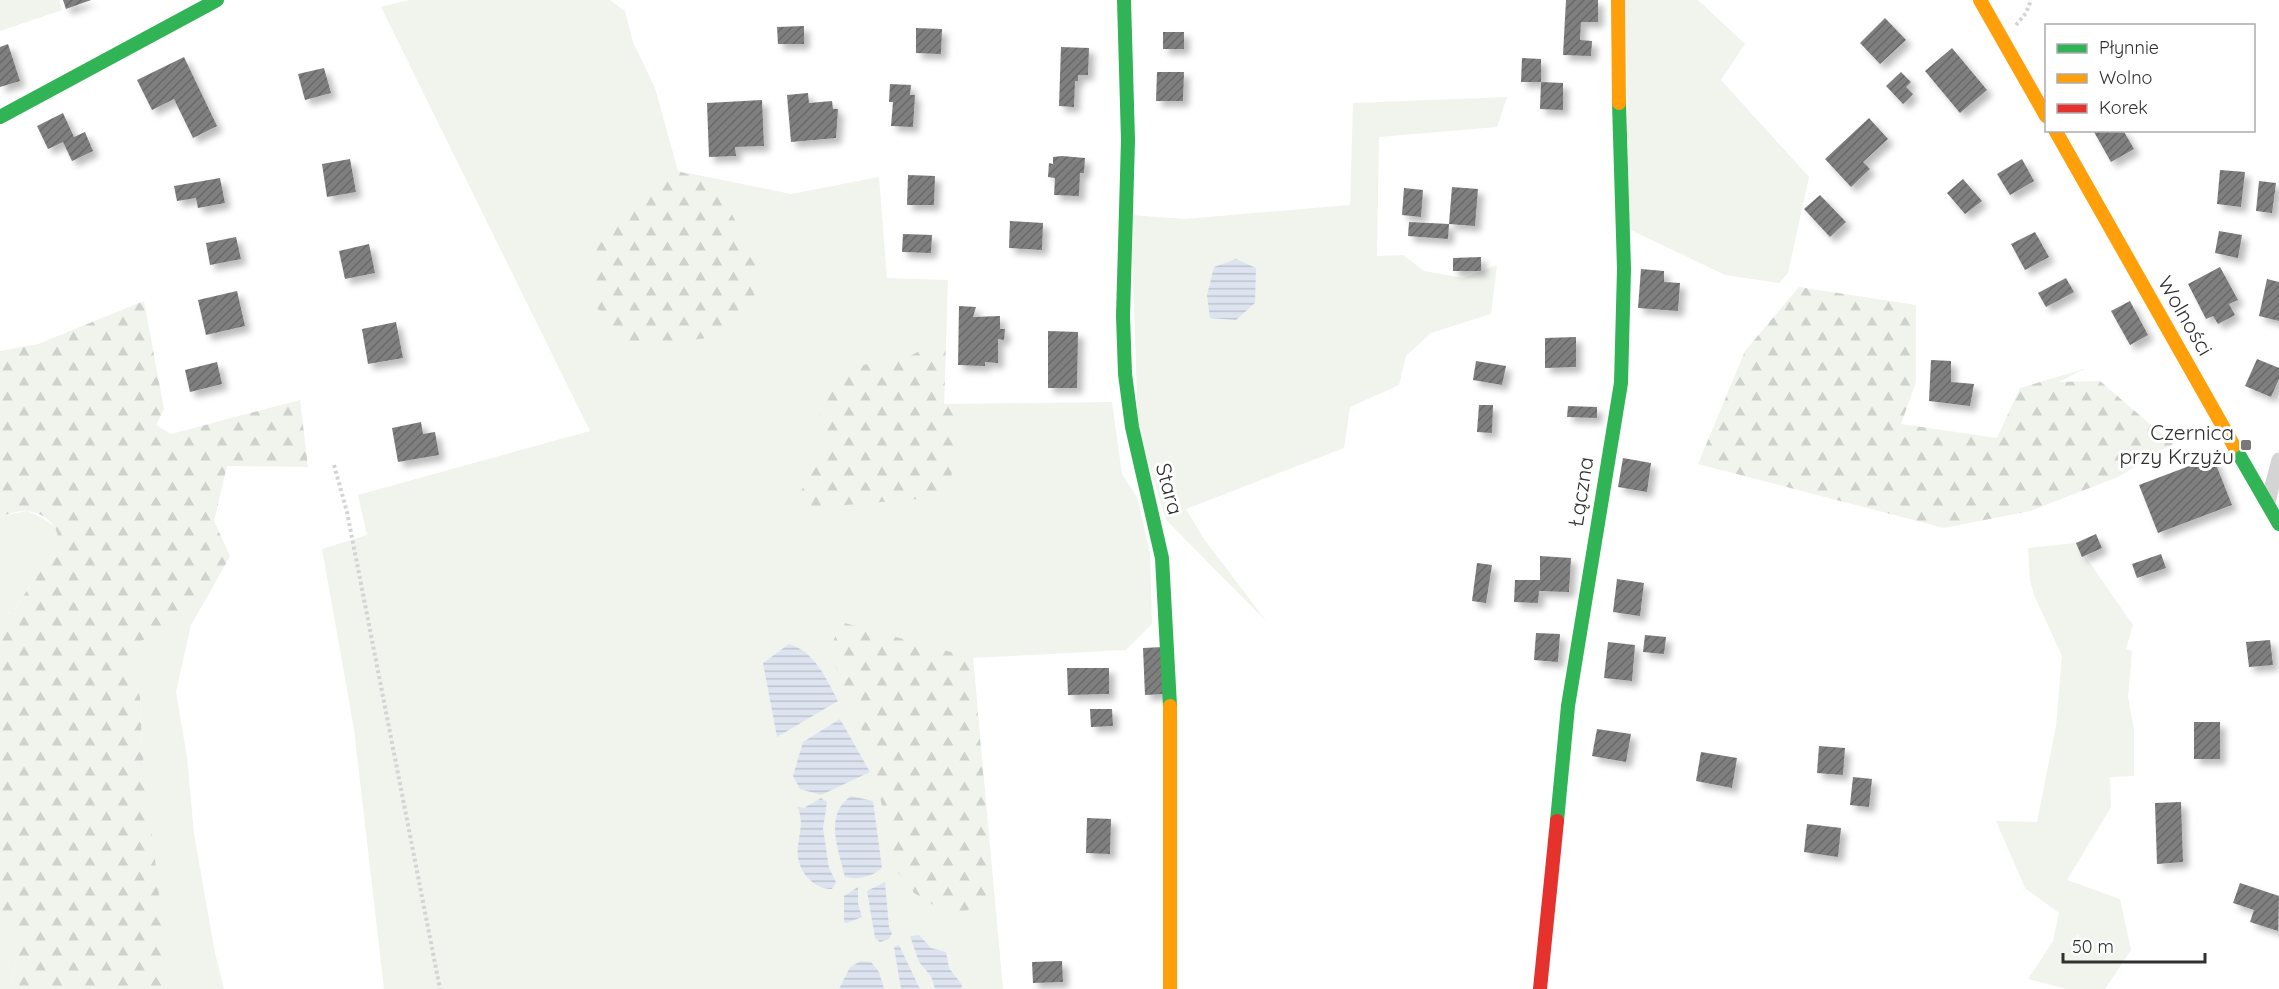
<svg xmlns="http://www.w3.org/2000/svg" width="2279" height="989" font-family="Quicksand,sans-serif">
  <style>
    .green { fill: #f0f4ed }
    .forest { fill: url(#forest-firs) }
    .water { fill: url(#water-rules) }
    .building { fill: url(#building-hatch); filter: url(#shadow) }
    .lines { fill: none; stroke-linecap: round; stroke-linejoin: round }
    .path { stroke: #d4d4d4; stroke-width: 4; stroke-dasharray: 3 3; stroke-linecap: butt }
    .street { stroke: #d4d4d4; stroke-width: 15 }
    .fast { stroke: #30b455; stroke-width: 14 }
    .slow { stroke: #ff9f0a; stroke-width: 14 }
    .jam { stroke: #e5322d; stroke-width: 14 }
    .poi-dot { fill: #787878; stroke: #fff; stroke-width: 2 }
    .labels { text-anchor: middle; stroke-width: 6; stroke-linejoin: round; paint-order: stroke }
    .street-label { font-size: 21px; fill: #303030; stroke: #fff }
    .poi-label { font-size: 21px; fill: #303030; stroke: #fff; text-anchor: end }
  </style>
  <defs>
    <pattern id="forest-firs" width="22" height="20" patternUnits="userSpaceOnUse" patternTransform="scale(1.5)"><rect width="22" height="20" fill="#f0f4ed"/><path d="M5 1l3.5 6h-7zM16 11l3.5 6h-7z" fill="#ced2cc"/></pattern>
    <pattern id="water-rules" width="6" height="5" patternUnits="userSpaceOnUse" patternTransform="scale(1.5)"><rect width="6" height="5" fill="#dde4f0"/><path d="M0 2.5h6" fill="none" stroke="#bec4ce"/></pattern>
    <pattern id="building-hatch" width="6" height="6" patternUnits="userSpaceOnUse" patternTransform="scale(1.5)"><rect width="6" height="6" fill="#7f7f7f"/><path d="M-1 1l2-2M0 6l6-6M5 7l2-2" fill="none" stroke="#686868"/></pattern>
    <filter id="shadow"><feDropShadow dx="5.5" dy="5.5" stdDeviation="3" flood-color="#0004"/></filter>
  </defs>
  <rect width="100%" height="100%" fill="#fff"/>
  <g class="green">
    <polygon points="0,0 59,0 62,10 0,31"/>
    <polygon points="409,0 610,0 625,11 633,42 655,88 678,171 791,194 879,177 887,278 948,280 944,404 1112,402 1122,474 1137,497 1150,553 1152,624 1126,650 973,658 1003,989 384,989 354,729 322,549 367,535 358,495 590,431 381,7"/>
    <polygon points="1626,0 1698,0 1745,44 1721,80 1809,177 1788,273 1779,283 1725,275 1629,229"/>
    <polygon points="1507,97 1497,127 1379,137 1377,256 1403,255 1424,271 1463,278 1497,265 1491,314 1431,333 1406,356 1399,385 1350,407 1344,448 1186,509 1204,539 1267,622 1166,520 1138,429 1131,215 1185,219 1350,205 1353,103"/>
    <path d="M27 511C48 519 71 533 54 557 49 565 41 570 35 578 24 594 17 609 0 620V516Z"/>
    <polygon points="2076,543 2133,625 2126,649 2132,651 2128,697 2134,730 2134,776 2110,777 2111,807 2067,880 2120,899 2131,950 2105,989 2067,989 2028,979 2053,941 2059,913 2025,888 1996,821 2037,822 2056,726 2062,656 2034,595 2030,580 2028,548"/>
    <polygon points="206,599 191,625 176,692 187,757 194,834 215,953 224,989 166,989 142,748 140,697 127,658 130,648"/>
    <polygon points="0,924 18,940 18,954 10,989 0,989"/>
  </g>
  <g class="forest">
    <path d="M678 171C716 184 720 190 738 226 745 239 757 252 766 264L746 316 722 336 629 348 594 304 592 240 649 185 650 177Z"/>
    <polygon points="1799,287 1916,305 1916,382 1901,424 1997,438 2020,388 2084,369 2059,382 2100,381 2173,444 2118,477 2030,511 1944,528 1698,464 1745,351"/>
    <path d="M144 301 164 409 156 425 171 434 300 400 308 467 227 466 214 521 230 556 206 599 131 648 127 657 140 697 142 748 161 911 166 989H10L18 954V940L0 924V620C17 609 24 595 35 578 41 569 52 563 56 553 65 533 49 513 27 511 19 510 8 515 0 516V351L38 344Z"/>
    <polygon points="946,337 944,404 957,404 950,496 789,510 823,456 820,403 852,367 910,356"/>
    <polygon points="841,622 973,658 985,796 988,897 955,918 914,893 895,868 876,778 857,714 829,652"/>
  </g>
  <g class="water">
    <polygon points="1236,259 1256,268 1255,303 1236,320 1210,318 1207,295 1214,267"/>
    <path d="M789 644C815 652 826 678 838 701L777 737 763 663Z"/>
    <polygon points="840,719 870,772 821,795 800,789 793,776 803,742"/>
    <path d="M851 796 873 801 882 868C871 877 858 880 845 877 839 850 823 815 851 796Z"/>
    <path d="M821 798 827 802 823 828 829 868 836 882 832 889C816 890 800 874 798 857 796 841 806 822 797 807L804 808Z"/>
    <polygon points="885,882 889,927 892,933 889,939 880,942 875,938 867,891"/>
    <polygon points="858,887 858,904 862,917 847,923 844,922 844,896"/>
    <polygon points="919,935 931,948 946,952 949,968 962,985 961,989 935,989 931,976 919,962 910,936"/>
    <polygon points="899,945 920,989 901,989 894,947"/>
    <polygon points="861,961 871,962 879,972 884,989 839,989 850,967"/>
  </g>
  <g class="building">
    <polygon points="63,0 91,0 66,9"/>
    <polygon points="1566,0 1598,0 1598,22 1581,22 1580,40 1592,41 1591,56 1563,55"/>
    <polygon points="1885,18 1906,40 1880,64 1860,43"/>
    <polygon points="804,26 804,44 778,44 777,27"/>
    <polygon points="916,28 942,29 941,54 916,53"/>
    <rect x="1163" y="32" width="21" height="17"/>
    <polygon points="8,44 20,81 0,87 0,47"/>
    <polygon points="1061,47 1089,48 1088,75 1078,75 1078,81 1075,81 1074,107 1059,106"/>
    <polygon points="1952,48 1987,90 1960,113 1925,71"/>
    <polygon points="184,57 217,126 193,138 174,99 152,110 137,80"/>
    <polygon points="1522,58 1541,59 1541,82 1521,82"/>
    <polygon points="324,68 331,93 305,100 298,74"/>
    <polygon points="1157,72 1184,72 1183,101 1156,101"/>
    <polygon points="1901,72 1911,82 1906,87 1913,94 1903,104 1886,86"/>
    <polygon points="1541,82 1563,83 1563,110 1540,109"/>
    <polygon points="890,84 911,85 910,95 915,95 913,127 891,126 893,102 889,102"/>
    <polygon points="808,93 809,103 832,101 833,109 838,109 836,138 791,142 787,95"/>
    <polygon points="762,100 764,146 735,147 736,156 709,157 707,103"/>
    <polygon points="63,113 74,137 85,132 93,151 72,161 63,142 48,149 37,126"/>
    <polygon points="1869,118 1888,139 1863,162 1870,169 1851,187 1825,159"/>
    <polygon points="2096,130 2123,130 2134,149 2111,162 2094,132"/>
    <polygon points="1062,156 1085,158 1084,173 1080,173 1079,196 1054,195 1055,178 1048,177 1049,163 1053,164 1053,157"/>
    <polygon points="350,159 356,192 327,197 322,164"/>
    <polygon points="2022,159 2034,181 2010,195 1997,174"/>
    <polygon points="2220,170 2245,172 2241,207 2217,204"/>
    <polygon points="908,175 935,176 934,205 907,205"/>
    <polygon points="220,178 225,203 198,208 196,198 177,201 174,186"/>
    <polygon points="1963,179 1982,201 1965,214 1947,193"/>
    <polygon points="2259,181 2276,183 2272,213 2256,211"/>
    <polygon points="1452,187 1478,189 1475,226 1449,224"/>
    <polygon points="1404,188 1423,190 1421,217 1402,215"/>
    <polygon points="1820,195 1846,222 1830,237 1804,209"/>
    <polygon points="1010,221 1043,223 1042,250 1009,248"/>
    <polygon points="1409,222 1449,224 1448,239 1408,236"/>
    <polygon points="2219,231 2242,235 2238,258 2215,253"/>
    <polygon points="2035,232 2049,257 2025,270 2011,244"/>
    <polygon points="903,234 932,235 931,253 902,252"/>
    <polygon points="236,237 241,259 210,265 206,243"/>
    <polygon points="369,244 375,273 345,279 339,251"/>
    <polygon points="1481,257 1481,271 1453,271 1453,258"/>
    <polygon points="2220,267 2238,300 2229,304 2235,315 2218,324 2213,316 2206,319 2188,284"/>
    <polygon points="1641,269 1664,271 1664,282 1680,283 1678,311 1638,308"/>
    <polygon points="2066,278 2074,292 2046,307 2038,293"/>
    <polygon points="2267,279 2279,282 2279,321 2259,316"/>
    <polygon points="237,291 245,326 206,335 198,300"/>
    <polygon points="2130,301 2148,335 2130,345 2111,311"/>
    <polygon points="959,306 976,307 973,317 1000,316 1000,329 1005,329 1004,340 998,339 998,363 985,362 985,366 958,365"/>
    <polygon points="396,322 403,358 368,364 362,329"/>
    <polygon points="1048,331 1078,332 1077,388 1048,388"/>
    <polygon points="1576,337 1576,367 1545,368 1545,338"/>
    <polygon points="2257,359 2279,368 2279,379 2271,397 2245,386"/>
    <polygon points="1931,360 1951,361 1951,382 1974,384 1970,406 1929,401"/>
    <polygon points="1476,361 1506,366 1502,385 1473,380"/>
    <polygon points="217,362 222,384 190,392 185,370"/>
    <polygon points="1479,405 1493,405 1492,433 1477,432"/>
    <polygon points="1568,406 1597,407 1597,418 1567,417"/>
    <polygon points="421,422 423,434 435,432 439,455 398,462 392,428"/>
    <polygon points="2213,457 2232,505 2158,533 2139,485"/>
    <polygon points="1623,458 1651,463 1647,492 1618,487"/>
    <polygon points="2096,534 2102,548 2082,557 2076,543"/>
    <polygon points="2161,554 2166,568 2137,578 2132,564"/>
    <polygon points="1540,556 1571,558 1569,592 1539,591 1538,603 1514,602 1515,580 1540,580"/>
    <polygon points="1477,563 1492,565 1486,603 1472,601"/>
    <polygon points="1617,579 1644,583 1640,616 1613,612"/>
    <polygon points="1536,633 1560,634 1558,662 1534,660"/>
    <polygon points="1645,635 1666,637 1664,654 1643,652"/>
    <polygon points="2270,640 2273,665 2249,667 2246,642"/>
    <polygon points="1608,642 1635,645 1632,681 1604,678"/>
    <polygon points="1163,647 1165,694 1145,695 1143,648"/>
    <polygon points="1067,668 1109,668 1109,694 1068,695"/>
    <polygon points="1090,709 1112,709 1113,726 1091,727"/>
    <rect x="2194" y="722" width="26" height="37"/>
    <polygon points="1597,729 1631,734 1626,762 1592,756"/>
    <polygon points="1819,746 1845,748 1843,775 1817,773"/>
    <polygon points="1701,752 1737,758 1732,788 1696,781"/>
    <polygon points="1853,777 1872,779 1869,807 1850,805"/>
    <polygon points="2181,802 2183,862 2157,864 2155,803"/>
    <polygon points="1087,818 1111,819 1110,854 1086,853"/>
    <polygon points="1807,824 1841,828 1838,857 1804,852"/>
    <polygon points="2240,883 2279,896 2278,931 2250,922 2254,910 2233,903"/>
    <polygon points="1062,961 1063,982 1033,983 1032,962"/>
  </g>
  <g class="lines">
    <g class="path">
      <polyline points="2016,25 2026,13 2031,0"/>
      <polyline points="334,465 347,512 440,989"/>
    </g>
    <polyline class="street" points="2268,502 2279,460"/>
    <g class="fast">
      <polyline points="1124,0 1128,140 1123,316 1125,374 1132,427 1162,558 1170,706"/>
      <polyline points="0,117 217,0"/>
      <polyline points="2234,446 2279,524"/>
      <polyline points="1557,821 1568,706 1621,383 1624,269 1619,103"/>
    </g>
    <g class="slow">
      <polyline points="1618,0 1619,103"/>
      <polyline points="1980,0 2046,116"/>
      <polyline points="2055,130 2234,446"/>
      <polyline points="1170,989 1170,706"/>
    </g>
    <polyline class="jam" points="1540,989 1557,821"/>
  </g>
  <rect class="poi-dot" x="2240" y="439" width="12" height="12" rx="3"/>
  <g class="labels">
    <g class="street-label">
      <text transform="translate(2185 316) rotate(60)" y="7">Wolności</text>
      <text transform="translate(1169 489) rotate(75)" y="7">Stara</text>
      <text transform="translate(1581 492) rotate(-81)" y="7">Łączna</text>
    </g>
    <g class="poi-label">
      <text x="2234" y="440">Czernica<tspan x="2234" dy="24">przy Krzyżu</tspan></text>
    </g>
  </g>
  <rect x="2045" y="24" width="210" height="108" fill="#ffffff" stroke="#acacac" stroke-width="1.5"/>
  <rect x="2057" y="44" width="30" height="9" fill="#30b455" stroke="#acacac" stroke-width="1.5"/>
  <text x="2099" y="54" font-size="18" fill="#303030">Płynnie</text>
  <rect x="2057" y="74" width="30" height="9" fill="#ff9f0a" stroke="#acacac" stroke-width="1.5"/>
  <text x="2099" y="84" font-size="18" fill="#303030">Wolno</text>
  <rect x="2057" y="104" width="30" height="9" fill="#e5322d" stroke="#acacac" stroke-width="1.5"/>
  <text x="2099" y="114" font-size="18" fill="#303030">Korek</text>
  <path d="M2063 953v9h142v-9" fill="none" stroke="#303030" stroke-width="3"/>
  <text x="2072" y="953" font-size="18" fill="#303030" stroke="#ffffff" stroke-width="4.5" paint-order="stroke">50 m</text>
</svg>
